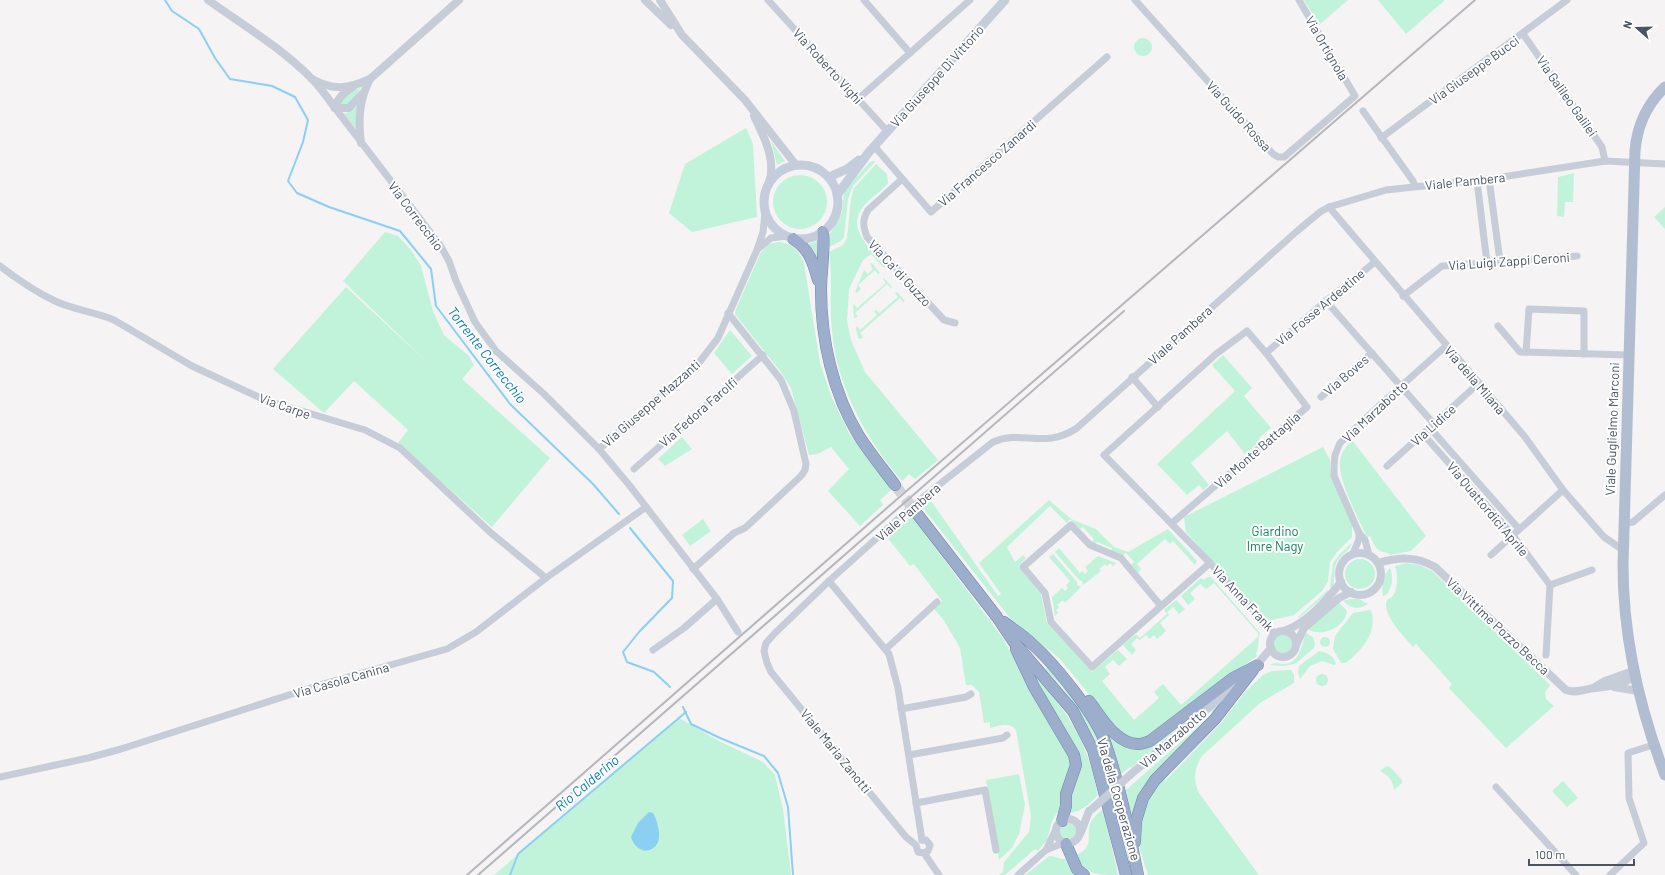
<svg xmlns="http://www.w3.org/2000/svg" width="1665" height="875" font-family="Barlow,sans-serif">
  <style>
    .green { fill: #c1f3db }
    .water { fill: #8bcff3 }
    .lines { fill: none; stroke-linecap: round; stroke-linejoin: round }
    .stream { stroke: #8bcff3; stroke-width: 2 }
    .trunk-tunnel { stroke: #d3d3d6; stroke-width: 11; stroke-dasharray: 11 5.5; stroke-linecap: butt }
    .trunk-casing { stroke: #7388b0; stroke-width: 12 }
    .minor { stroke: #c6cdd8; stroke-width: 7 }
    .tertiary { stroke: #c6cdd8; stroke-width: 8 }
    .secondary { stroke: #c5cddc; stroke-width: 9 }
    .primary { stroke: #b1bed2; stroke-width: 11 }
    .trunk { stroke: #9caecb; stroke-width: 11 }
    .rail { stroke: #b5b7bd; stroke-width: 2 }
    .minor-bridge { stroke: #c6cdd8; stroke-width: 7 }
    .tertiary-bridge { stroke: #c6cdd8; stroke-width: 8 }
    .labels { text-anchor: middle; stroke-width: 4; stroke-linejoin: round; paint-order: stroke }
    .street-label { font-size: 13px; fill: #495362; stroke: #fff }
    .park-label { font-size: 13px; fill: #11855b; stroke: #fff }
    .water-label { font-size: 14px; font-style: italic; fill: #037cbb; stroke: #fff }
  </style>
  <rect width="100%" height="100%" fill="#f5f3f3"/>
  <g class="green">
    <polygon points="1304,0 1348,0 1319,25"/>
    <polygon points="1378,0 1445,0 1406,34"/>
    <circle cx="1143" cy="47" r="9"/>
    <polygon points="361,87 354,99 347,107 340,105 342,98"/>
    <polygon points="359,103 357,130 344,114 353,110"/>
    <polygon points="746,128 753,144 757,217 692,232 669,213 685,164"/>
    <polygon points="771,141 785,161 777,165"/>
    <polygon points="874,161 875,162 853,186 848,199 844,237 841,241 829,247 829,236 842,212 844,191 870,162"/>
    <path d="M876 164 887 174 888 183C881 192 870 198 863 207 845 229 873 251 886 267H883L871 254 863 260 849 289 847 321 851 340 865 372 938 460 915 479 909 474 902 481C866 439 837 387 832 331 829 305 833 278 829 252L843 245 847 238 851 199 854 188Z"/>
    <polygon points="1574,173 1573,202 1565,202 1564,217 1557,216 1558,177"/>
    <circle cx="800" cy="202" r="27"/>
    <polygon points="1665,207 1665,229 1654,217"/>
    <polygon points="385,232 398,236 411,250 421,266 433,311 444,335 469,356 474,365 462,379 550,458 492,527 398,443 408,430 354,381 324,413 273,369 346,287 428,363 343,281"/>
    <polygon points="817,241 819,266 815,253 808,244"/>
    <path d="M778 242C791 243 799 250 804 263L820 363 832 398 850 435 891 490 880 500 883 505 860 526 828 491 849 469 831 447 818 454 809 455 791 388 780 371 735 314 736 309 761 252 769 244Z"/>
    <polygon points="872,263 880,273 878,274 875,270 858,285 861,289 857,293 855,292 864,270 868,274 873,269 870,264"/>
    <polygon points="884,278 892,287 891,288 887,284 855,313 858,316 856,318 854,318 853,306 854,304 857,308 886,283 883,279"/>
    <polygon points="897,292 905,301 903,302 900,298 860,333 863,337 861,339 858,338 856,328 857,326 860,330 877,315 874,311 876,310 879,313 898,297 895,293"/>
    <polygon points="730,330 752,356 732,374 714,353"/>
    <polygon points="1223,355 1252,388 1244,396 1271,428 1259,438 1260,441 1245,454 1227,431 1191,463 1209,485 1203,490 1199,485 1187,495 1157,464 1235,391 1212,365"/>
    <polygon points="682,437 692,449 665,466 658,459"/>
    <path d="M1352 440 1426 536 1411 551 1390 555 1388 553C1376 551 1375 547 1370 536L1367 537C1359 520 1337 478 1340 461 1341 452 1346 447 1352 440Z"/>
    <polygon points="1323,447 1330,460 1330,470 1352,522 1352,537 1337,552 1330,562 1328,581 1322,591 1294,615 1272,620 1268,623 1186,532 1184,517"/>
    <path d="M1049 500 1071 519 1096 529 1114 547 1128 552 1168 529 1197 561 1195 565 1173 541 1170 544 1165 539 1137 564 1141 569 1138 573 1131 565 1134 562 1126 553 1122 556 1111 552 1112 548 1097 542 1095 545 1091 542 1094 539 1083 527 1080 529 1070 519 1067 523 1050 506 1007 547 1015 562 1023 555 1026 558 1018 566 1041 594 1047 623 1092 672 1118 650 1127 659 1119 666 1113 660 1105 667 1110 674 1102 681 1134 720 1159 698 1154 692 1163 684 1181 705 1258 637V633L1214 583 1206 589 1200 584 1190 593 1195 599 1188 605 1181 596 1201 578 1204 580 1208 577H1211L1260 633C1257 640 1260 646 1256 653L1257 656 1193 701 1146 739 1129 738 1120 732 1060 659 1010 618 923 508 931 501 998 596 1001 594 979 563Z"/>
    <path d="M912 517 1002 637 1070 757V766L1061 794 1060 808 1052 821 1047 840 1038 851 1035 849 1005 875H999L1003 872 1004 862 1029 832 1031 816 1016 730C1009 721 999 726 990 728V722L984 723 979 692 972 685H966L960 648 943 619 934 609 942 601 914 564 910 566 887 537Z"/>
    <polygon points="703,519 711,531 690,546 682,535"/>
    <path d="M1352 543C1351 549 1342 554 1338 560 1332 568 1336 579 1332 588H1330L1333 563 1340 554Z"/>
    <polygon points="1059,548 1080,573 1082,571 1085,574 1088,571 1085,567 1098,556 1116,563 1113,566 1110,563 1107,566 1105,564 1099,569 1101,571 1083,585 1082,581 1079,580 1055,552"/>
    <polygon points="1053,554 1077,582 1077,585 1081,587 1065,603 1063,600 1057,605 1059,607 1056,610 1058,613 1055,616 1052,597 1062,588 1065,591 1068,588 1066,585 1070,581 1049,557"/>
    <circle cx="1360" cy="574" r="15"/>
    <path d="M1407 563 1419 565 1432 571 1550 685 1545 692 1546 699 1554 706 1506 748 1449 688 1452 684 1416 644 1413 647C1404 636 1385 618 1386 603 1387 598 1390 599 1393 596 1398 588 1398 574 1395 566Z"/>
    <path d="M1390 568C1394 575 1392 589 1386 595L1383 596C1381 587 1383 574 1390 568Z"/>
    <polygon points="1328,590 1329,592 1299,618 1298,617"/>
    <path d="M1351 599H1359L1368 604C1358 610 1352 609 1343 601Z"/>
    <polygon points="1176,600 1185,609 1179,614 1173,607 1167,612 1169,615 1160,623 1166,631 1157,639 1154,635 1150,639 1146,635 1140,640 1137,638 1131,644 1136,650 1132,655 1123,645 1136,634 1140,638 1167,614 1164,610"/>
    <path d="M1339 602 1347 611C1345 627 1322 638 1308 629Z"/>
    <path d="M1371 610C1378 632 1362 651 1345 663H1341L1333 649 1335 636 1353 613Z"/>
    <path d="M1306 633 1313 637 1315 644 1314 648 1300 660 1294 664 1283 666 1270 665C1275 662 1278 664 1283 664 1300 664 1301 646 1306 633Z"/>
    <circle cx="1283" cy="644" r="9"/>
    <circle cx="1325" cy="642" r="5"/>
    <path d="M1319 651C1328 653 1333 655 1336 664L1334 665 1322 661 1310 666 1300 679 1298 672 1299 666Z"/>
    <path d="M1030 667C1048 691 1071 716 1083 745 1090 761 1094 778 1098 795 1089 804 1082 812 1069 813L1070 794 1078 753Z"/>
    <path d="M1048 667C1067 688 1086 710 1097 737 1116 780 1124 829 1135 875H1132L1106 772 1094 737 1079 710 1063 688 1045 669Z"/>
    <path d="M1291 670 1294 675V683L1260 703 1202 756C1194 769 1193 779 1199 793L1259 875H1148L1140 850V823L1146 800 1167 773 1164 782 1222 722 1245 692 1263 675 1272 671Z"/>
    <circle cx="1322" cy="680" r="6"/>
    <polygon points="1227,694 1214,713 1211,711 1155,761 1134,776"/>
    <path d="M1210 700 1131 768 1130 767 1121 774 1111 743 1104 727C1122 741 1129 754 1153 745Z"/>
    <polygon points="679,718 719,741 763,762 775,775 783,809 791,875 494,875"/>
    <polygon points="1208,718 1144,786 1139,794 1132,817 1126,790"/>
    <path d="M1387 766 1390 767 1402 780V783L1394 790C1393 780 1389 776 1380 771Z"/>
    <polygon points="1019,774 1025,805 1019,834 1012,848 999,860 986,780"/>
    <polygon points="1563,781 1578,798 1567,807 1552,791"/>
    <path d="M1103 809 1118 875C1094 875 1089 875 1075 856 1095 846 1086 840 1090 824 1092 818 1098 813 1103 809Z"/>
    <circle cx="1068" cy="831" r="8"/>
    <path d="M1049 856C1056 856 1061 860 1068 859L1071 869 1076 875H1025Z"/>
  </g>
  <path class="water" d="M649 812 653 813C657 820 662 836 657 844 648 857 634 849 631 837L638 823Z"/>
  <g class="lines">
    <g class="stream">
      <polyline points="165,0 172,11 199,29 215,58 230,79 272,86 295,97 308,120 303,142 288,181 297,193 329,207 400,231 431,269 436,306 510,404 593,484 619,514"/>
      <polyline points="630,528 673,581 672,598 639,632 623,652 627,662 654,672 670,687"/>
      <polyline points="683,707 691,724 720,738 764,756 778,773 788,807 793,875"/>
      <polyline points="510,875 518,854 686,712"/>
    </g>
    <polyline class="trunk-tunnel" points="895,485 918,515"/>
    <defs>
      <g id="trunk">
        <path d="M823 232C825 251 821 271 821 290 821 340 833 393 859 436 870 453 883 469 895 485"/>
        <path d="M793 239C809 249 813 262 818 280"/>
        <polyline points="918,515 997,617 1013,641 1073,711 1093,750 1126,875"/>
        <path d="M1004 622C1013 629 1023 635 1031 643 1054 663 1095 714 1105 742 1120 785 1129 831 1138 875"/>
        <polyline points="1016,649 1034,687 1074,755 1076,765 1066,794 1066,806 1062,821"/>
        <path d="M1089 701C1101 716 1116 745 1139 744 1142 744 1147 742 1150 741L1233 678 1258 665"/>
        <polyline points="1135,842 1136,821 1143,798 1155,780 1215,719 1253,670"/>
        <polyline points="1066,844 1077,869 1084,875"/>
      </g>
    </defs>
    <use href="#trunk" class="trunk-casing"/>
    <g class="minor">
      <polyline points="768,0 888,132"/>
      <polyline points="864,0 910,53"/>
      <polyline points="1135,0 1273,154 1278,157 1284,157 1355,96 1299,0"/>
      <polyline points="1523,34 1602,147 1605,161"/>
      <polyline points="858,99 970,0"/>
      <polyline points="335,108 440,245 449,261 456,281 475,322 496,351 544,394 599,449 630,486 717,599 738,632"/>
      <polyline points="1363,111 1413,181 1415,186"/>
      <polyline points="1381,138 1567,0"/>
      <polyline points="875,147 931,212 1107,57"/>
      <path d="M902 179 868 210C862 220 863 226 867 237L944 320 955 323"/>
      <polyline points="1489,179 1500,261"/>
      <polyline points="1477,181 1487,263"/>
      <polyline points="1329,207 1525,437 1563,490 1604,537 1623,550"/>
      <polyline points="759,248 771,238 786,236"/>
      <path d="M0 266C17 279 36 292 55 301 74 310 95 312 114 320L192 366 265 400 365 430 400 448 491 533 546 578"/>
      <polyline points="1403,296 1442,266 1577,256"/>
      <polyline points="1326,301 1434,424"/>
      <polyline points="1498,326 1520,352 1629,355"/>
      <polyline points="1526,352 1529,309 1584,311 1584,354"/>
      <polyline points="1266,353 1326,301 1375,262"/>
      <polyline points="1132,377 1158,407"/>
      <polyline points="1321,397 1372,353"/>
      <polyline points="1430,428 1519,529"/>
      <polyline points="1423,434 1512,534 1550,585 1546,655"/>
      <polyline points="599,449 698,364 718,338 757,250 763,232 765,213"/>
      <polyline points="1387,466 1479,383"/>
      <polyline points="634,469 763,355"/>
      <path d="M926 495 993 442C1023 429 1044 450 1077 428L1296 232 1320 212 1329 207 1386 190 1489 179 1605 161 1665 164"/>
      <polyline points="898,519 829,581 775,633 766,643 764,651 767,663 771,672 906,837 916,845 918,852 924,853 939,875"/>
      <polyline points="1172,523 1307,407 1266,353 1247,331 1216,354 1104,455 1210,563 1275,634"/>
      <polyline points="1623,524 1633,522 1665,495"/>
      <polyline points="1353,554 1359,539 1359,533"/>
      <polyline points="1369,555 1365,540 1359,533 1334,476 1334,466 1335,455 1340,443 1381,404 1446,346"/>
      <polyline points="1491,555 1563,490"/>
      <polyline points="693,569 734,533 745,528 801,476 805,470 806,464 794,411 781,380 728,313"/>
      <polyline points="829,581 889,654 898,688 922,840"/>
      <polyline points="1550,585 1592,570"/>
      <polyline points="1161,606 1121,558 1090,545 1071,525 1023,567 1045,593 1051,622 1092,667 1210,563"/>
      <polyline points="886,649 937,602"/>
      <polyline points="653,650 684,628 717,599"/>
      <polyline points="901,709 966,697 971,694"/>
      <polyline points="909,755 1003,738 1007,735"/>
      <polyline points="0,777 88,758 121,749 323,684 447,649 476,632 546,578 646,507"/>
      <polyline points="1496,787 1576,875"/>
      <polyline points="916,803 985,790 996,850"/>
      <polyline points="922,840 926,840 930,845 928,851 924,853"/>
      <polyline points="1046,850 1056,829"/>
      <polyline points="1018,875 1046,850 1063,843"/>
      <polyline points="1610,875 1644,843 1629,798 1628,753 1653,745"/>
    </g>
    <g class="tertiary">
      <path d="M208 0C243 25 282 48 312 79 321 88 328 98 335 108"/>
      <polyline points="645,0 671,25"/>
      <polyline points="660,0 682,35 745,100 796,165"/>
      <path d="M312 79C334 91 348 89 370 79L459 0"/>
      <polyline points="335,108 349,108 362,94"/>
      <path d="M335 108C338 97 344 93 353 87"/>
      <path d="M754 116C762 133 773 153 771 172 771 179 767 187 765 193"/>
      <path d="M361 143C358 120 359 100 370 79"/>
      <circle cx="1360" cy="574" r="21"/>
      <path d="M1378 563C1399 557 1416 556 1435 567L1566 690C1576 694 1585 689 1595 688 1610 686 1621 686 1634 676"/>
      <path d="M1284 631C1307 623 1326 601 1341 582"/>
      <circle cx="1283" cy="644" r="13"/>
      <polyline points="1296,645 1304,628 1339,598 1351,592"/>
      <polyline points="1255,667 1271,648"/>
      <polyline points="1595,687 1605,681 1633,671"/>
      <polyline points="1614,687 1638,691"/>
      <polyline points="1130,775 1242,679"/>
      <circle cx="1068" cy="831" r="12"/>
      <polyline points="1081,832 1089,811"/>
    </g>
    <g class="secondary">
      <circle cx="801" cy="202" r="37"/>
      <polyline points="829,177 847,169 859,160"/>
      <polyline points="837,195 869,152 1005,0"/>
    </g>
    <path class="primary" d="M1665 87C1646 105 1637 126 1635 151L1623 565C1623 638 1639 707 1665 775"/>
    <use href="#trunk" class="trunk"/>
    <g class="rail">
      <polyline points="467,875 888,507 1475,0"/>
      <polyline points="478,875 1124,311"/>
    </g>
    <polyline class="minor-bridge" points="898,519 926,495"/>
    <polyline class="tertiary-bridge" points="1092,809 1130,775"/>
  </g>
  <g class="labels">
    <g class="street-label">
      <text transform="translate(1327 48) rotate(60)" y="5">Via Ortignola</text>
      <text transform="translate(828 66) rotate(48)" y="5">Via Roberto Vighi</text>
      <text transform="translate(1474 70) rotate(-36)" y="5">Via Giuseppe Bucci</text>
      <text transform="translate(937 76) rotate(-48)" y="5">Via Giuseppe Di Vittorio</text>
      <text transform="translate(1567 96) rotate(55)" y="5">Via Galileo Galilei</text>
      <text transform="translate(1239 116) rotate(48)" y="5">Via Guido Rossa</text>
      <text transform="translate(987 163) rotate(-41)" y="5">Via Francesco Zanardi</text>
      <text transform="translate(1465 181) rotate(-6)" y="5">Viale Pambera</text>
      <text transform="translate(416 216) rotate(53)" y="5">Via Correcchio</text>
      <text transform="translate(1509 261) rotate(-4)" y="5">Via Luigi Zappi Ceroni</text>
      <text transform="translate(900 273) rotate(47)" y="5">Via Ca' di Guzzo</text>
      <text transform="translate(1320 307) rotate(-40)" y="5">Via Fosse Ardeatine</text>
      <text transform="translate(1180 335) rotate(-42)" y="5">Viale Pambera</text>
      <text transform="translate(1346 375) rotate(-41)" y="5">Via Boves</text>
      <text transform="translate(1475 380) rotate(49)" y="5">Via della Milana</text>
      <text transform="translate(651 403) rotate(-41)" y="5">Via Giuseppe Mazzanti</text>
      <text transform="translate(285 406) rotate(19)" y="5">Via Carpe</text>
      <text transform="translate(1375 411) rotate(-43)" y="5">Via Marzabotto</text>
      <text transform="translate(698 412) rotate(-41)" y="5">Via Fedora Farolfi</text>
      <text transform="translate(1433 425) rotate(-42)" y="5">Via Lidice</text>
      <text transform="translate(1612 429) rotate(-88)" y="5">Viale Guglielmo Marconi</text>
      <text transform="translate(1257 450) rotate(-41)" y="5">Via Monte Battaglia</text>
      <text transform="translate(1488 509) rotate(50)" y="5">Via Quattordici Aprile</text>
      <text transform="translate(908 512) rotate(-41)" y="5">Viale Pambera</text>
      <text transform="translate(1243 598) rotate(47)" y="5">Via Anna Frank</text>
      <text transform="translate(1498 626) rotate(43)" y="5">Via Vittime Pozzo Becca</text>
      <text transform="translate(341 680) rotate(-16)" y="5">Via Casola Canina</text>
      <text transform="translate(1173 738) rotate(-41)" y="5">Via Marzabotto</text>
      <text transform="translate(836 751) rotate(51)" y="5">Viale Maria Zanotti</text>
      <text transform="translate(1119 799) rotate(74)" y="5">Via della Cooperazione</text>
    </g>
    <g class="park-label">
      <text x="1275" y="536">Giardino<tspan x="1275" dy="15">Imre Nagy</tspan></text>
    </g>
    <g class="water-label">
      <text transform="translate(487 355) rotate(52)" y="5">Torrente Correcchio</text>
      <text transform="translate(587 783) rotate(-40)" y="5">Rio Calderino</text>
    </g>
  </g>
  <g transform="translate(1637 28) rotate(290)" stroke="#ffffff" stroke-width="3" paint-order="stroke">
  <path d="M0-3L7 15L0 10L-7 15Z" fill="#495362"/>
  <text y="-6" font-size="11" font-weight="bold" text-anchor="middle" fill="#495362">N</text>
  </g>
  <path d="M1529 859v6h105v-6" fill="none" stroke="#495362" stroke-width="2"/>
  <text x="1535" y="859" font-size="12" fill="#495362" stroke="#ffffff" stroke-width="3" paint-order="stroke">100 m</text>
</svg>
